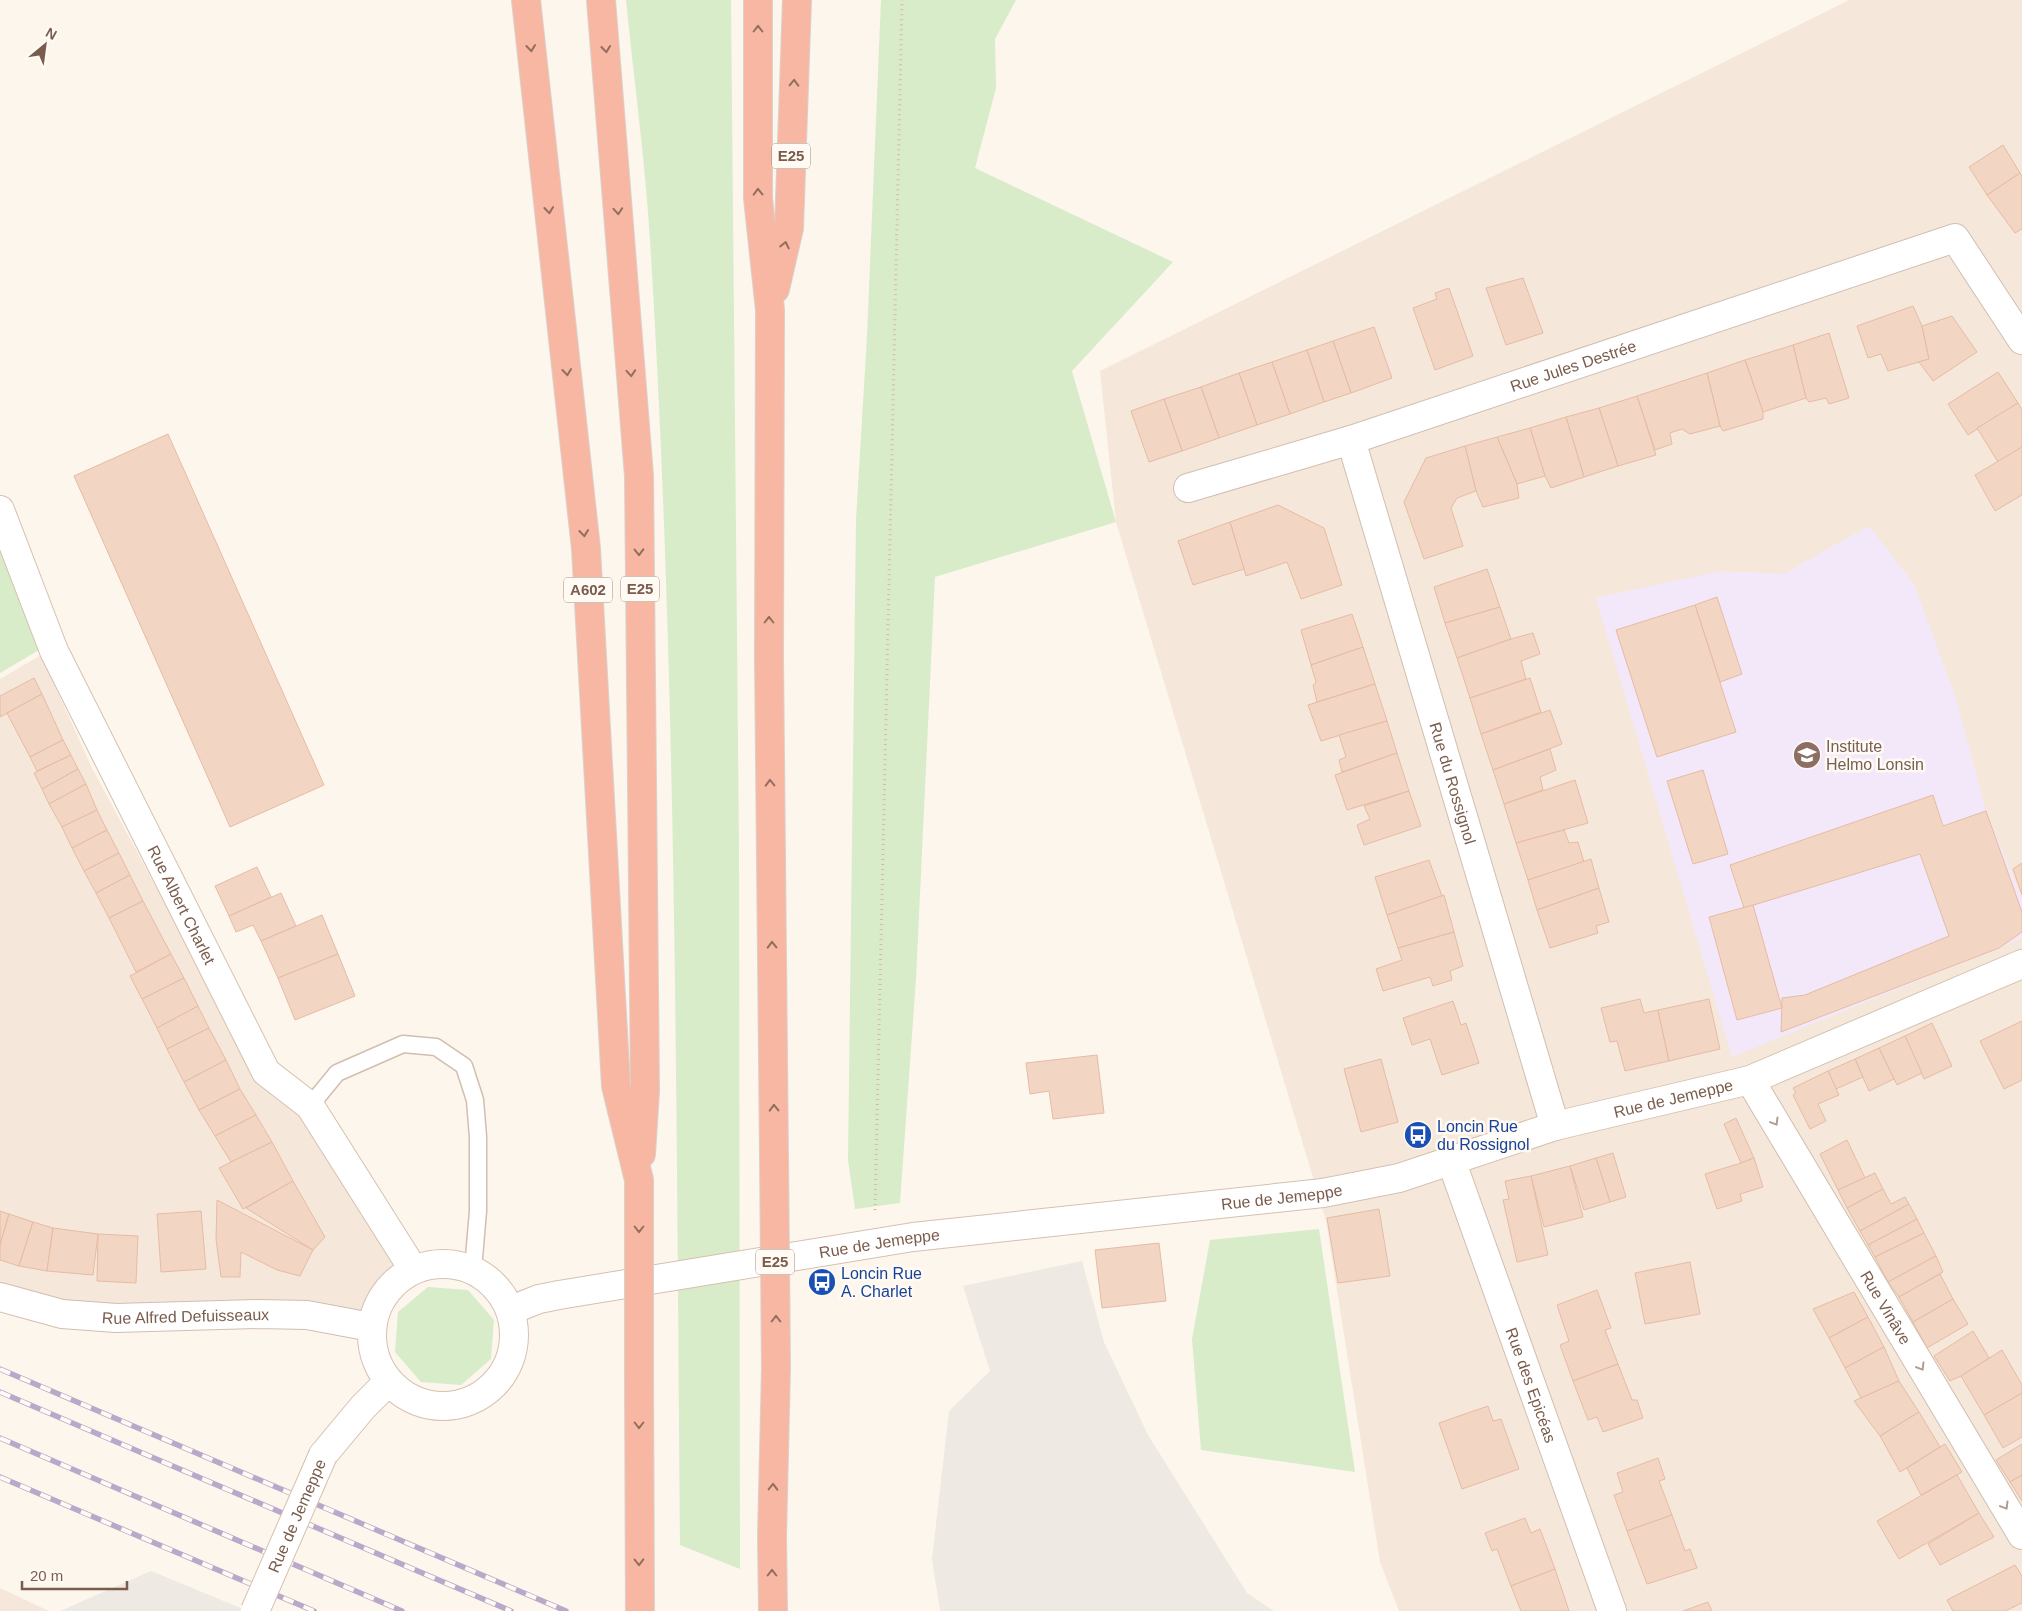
<svg xmlns="http://www.w3.org/2000/svg" width="2022" height="1611" font-family="Arial,sans-serif">
  <style>
    .residential { fill: #f5e8da }
    .industrial { fill: #efe9e4 }
    .education { fill: #f3e8fa }
    .green { fill: #d8ecc9 }
    .building { fill: #f3d5c3; stroke: #e6bba3 }
    .lines { fill: none; stroke-linecap: round; stroke-linejoin: round }
    .lane-casing { stroke: #d1beb0; stroke-width: 19 }
    .street-casing { stroke: #d1beb0; stroke-width: 30 }
    .secondary-casing { stroke: #d6c0b0; stroke-width: 30 }
    .highway-casing { stroke: #dad1cd; stroke-width: 30 }
    .path { stroke: #d9b8a5; stroke-width: 3; stroke-dasharray: 1 4; stroke-linecap: butt }
    .lane { stroke: #fff; stroke-width: 16 }
    .street { stroke: #fff; stroke-width: 28 }
    .secondary { stroke: #fff; stroke-width: 28 }
    .highway { stroke: #f7b7a3; stroke-width: 28 }
    .rail-casing { stroke: #b9a8c9; stroke-width: 5.5 }
    .rail { stroke: #fffaf3; stroke-width: 4; stroke-dasharray: 11; stroke-linecap: butt }
    .secondary-bridge-casing { stroke: #d6c0b0; stroke-width: 30; stroke-linecap: butt }
    .highway-bridge-casing { stroke: #dad1cd; stroke-width: 30; stroke-linecap: butt }
    .secondary-bridge { stroke: #fff; stroke-width: 28 }
    .highway-bridge { stroke: #f7b7a3; stroke-width: 28 }
    .oneway { stroke: #936e5e }
    .oneway2 { stroke: #af9d94 }
    .labels { text-anchor: middle; stroke-width: 5; stroke-linejoin: round; paint-order: stroke }
    .shield { fill: #fffaf3; stroke: #a28b7f; stroke-width: 1 }
    .shield-label { font-size: 15px; font-weight: bold; fill: #7a5c4d }
    .street-label { font-size: 16px; fill: #7a5c4d; stroke: #fffaf3 }
    .education-label { font-size: 16px; fill: #785e54; stroke: #fffaf3; text-anchor: start }
    .transit-label { font-size: 16px; fill: #164399; stroke: #fffaf3; text-anchor: start }
  </style>
  <rect width="100%" height="100%" fill="#fdf6ec"/>
  <g class="residential">
    <polygon points="1849,0 2022,0 2022,1611 1399,1611 1380,1562 1326,1221 1116,522 1100,371"/>
    <polygon points="41,655 91,766 261,1083 303,1111 406,1269 368,1321 116,1312 0,1290 0,679"/>
    <polygon points="0,1588 49,1611 0,1611"/>
  </g>
  <g class="industrial">
    <polygon points="1082,1261 1104,1342 1148,1435 1247,1593 1274,1611 940,1611 932,1559 949,1411 990,1371 963,1286"/>
    <polygon points="151,1571 248,1611 60,1611"/>
  </g>
  <polygon class="education" points="1869,526 1914,584 1956,699 1986,811 2022,898 2022,938 1732,1057 1596,598 1720,571 1783,574"/>
  <g class="green">
    <path d="M626 0H731L739 849 740 1569 680 1545C676 1110 677 674 650 240 645 160 634 80 626 0Z"/>
    <polygon points="881,0 1016,0 995,39 996,88 975,168 1173,262 1072,371 1116,522 935,577 916,979 900,1203 855,1209 848,1160 856,520 867,336"/>
    <polygon points="0,532 44,647 0,673"/>
    <polygon points="1319,1229 1355,1472 1201,1450 1192,1339 1210,1240"/>
    <polygon points="428,1287 468,1290 494,1320 491,1359 461,1385 421,1382 395,1352 398,1312"/>
  </g>
  <g class="building">
    <polygon points="2003,145 2020,173 1987,195 1969,167"/>
    <polygon points="2020,173 2022,176 2022,229 2015,233 1987,195"/>
    <polygon points="1523,278 1543,333 1506,345 1486,288"/>
    <polygon points="1449,288 1473,356 1435,370 1413,308 1437,299 1435,293"/>
    <polygon points="1913,306 1922,326 1929,359 1888,371 1881,354 1868,358 1857,326"/>
    <polygon points="1952,316 1977,352 1933,381 1919,362 1929,359 1922,326"/>
    <polygon points="1374,327 1392,378 1351,393 1333,341"/>
    <polygon points="1829,333 1849,398 1829,404 1826,398 1809,402 1806,398 1793,345"/>
    <polygon points="1333,341 1351,393 1324,402 1307,350"/>
    <polygon points="1793,345 1806,398 1763,412 1745,360"/>
    <polygon points="1307,350 1324,402 1290,414 1272,362"/>
    <polygon points="1745,360 1763,412 1763,419 1723,431 1720,426 1707,373"/>
    <polygon points="1272,362 1290,414 1257,425 1239,373"/>
    <polygon points="1998,372 2018,403 1968,435 1948,404"/>
    <polygon points="1239,373 1257,425 1219,438 1201,387"/>
    <polygon points="1707,373 1720,426 1690,434 1682,429 1670,433 1672,444 1655,450 1637,396"/>
    <polygon points="1201,387 1219,438 1182,451 1164,399"/>
    <polygon points="1637,396 1656,455 1618,466 1599,408"/>
    <polygon points="1164,399 1182,451 1149,462 1131,411"/>
    <polygon points="2018,403 2022,410 2022,447 1998,462 1977,428"/>
    <polygon points="1599,408 1618,466 1584,477 1566,417"/>
    <polygon points="1566,417 1584,477 1551,488 1545,476 1530,428"/>
    <polygon points="1530,428 1545,476 1517,484 1497,437"/>
    <polygon points="168,434 324,785 230,827 74,476"/>
    <polygon points="1497,437 1517,484 1519,498 1483,507 1476,491 1465,446"/>
    <polygon points="1465,446 1476,491 1457,498 1451,508 1463,546 1424,559 1404,502 1426,458"/>
    <polygon points="2022,447 2022,495 1995,511 1975,475"/>
    <polygon points="1278,505 1324,528 1342,585 1301,599 1287,562 1246,576 1230,522"/>
    <polygon points="1230,522 1244,569 1193,585 1178,541"/>
    <polygon points="1487,569 1500,607 1445,623 1434,587"/>
    <polygon points="1717,597 1742,674 1720,682 1695,605"/>
    <polygon points="1695,605 1736,732 1657,757 1616,630"/>
    <polygon points="1500,607 1511,639 1457,658 1445,623"/>
    <polygon points="1352,614 1363,647 1311,665 1301,630"/>
    <polygon points="1533,633 1540,654 1521,661 1526,679 1470,698 1457,658 1511,639"/>
    <polygon points="1363,647 1375,684 1317,702 1313,685 1316,682 1311,665"/>
    <polygon points="34,678 42,694 0,717 0,696"/>
    <polygon points="1530,678 1541,712 1481,734 1470,698"/>
    <polygon points="1375,684 1387,721 1321,741 1308,705"/>
    <polygon points="42,694 63,740 30,757 7,713"/>
    <polygon points="1550,710 1562,744 1493,770 1481,734"/>
    <polygon points="1387,721 1397,753 1342,772 1339,760 1346,757 1339,735"/>
    <polygon points="63,740 71,755 37,771 30,757"/>
    <polygon points="1550,749 1556,770 1540,777 1543,790 1504,804 1493,770"/>
    <polygon points="1397,753 1409,791 1347,810 1335,775"/>
    <polygon points="71,755 78,769 42,789 34,773"/>
    <polygon points="78,769 86,784 49,804 42,789"/>
    <polygon points="1703,770 1728,854 1693,864 1667,781"/>
    <polygon points="1575,780 1588,823 1516,843 1504,804"/>
    <polygon points="86,784 97,810 62,827 49,804"/>
    <polygon points="1409,791 1421,826 1364,845 1357,825 1370,819 1364,806"/>
    <polygon points="1933,795 1943,826 1986,811 2022,912 2022,932 1999,948 1781,1032 1782,998 1805,995 1949,936 1920,854 1744,908 1730,865"/>
    <polygon points="97,810 107,830 72,848 62,827"/>
    <polygon points="107,830 119,853 84,871 72,848"/>
    <polygon points="1564,830 1569,843 1578,842 1584,862 1528,880 1516,843"/>
    <polygon points="119,853 130,875 96,893 84,871"/>
    <polygon points="1591,859 1599,888 1537,910 1528,880"/>
    <polygon points="1429,860 1442,896 1387,915 1375,877"/>
    <polygon points="2022,863 2022,895 2013,869"/>
    <polygon points="257,867 271,897 229,916 215,886"/>
    <polygon points="130,875 143,901 109,918 96,893"/>
    <polygon points="1599,888 1609,922 1596,926 1598,933 1550,948 1537,910"/>
    <polygon points="281,893 296,926 261,941 253,925 236,932 229,916"/>
    <polygon points="1444,895 1454,932 1398,948 1387,915"/>
    <polygon points="143,901 171,954 136,972 109,918"/>
    <polygon points="1753,905 1782,1008 1737,1020 1709,917"/>
    <polygon points="322,915 338,954 278,978 261,941"/>
    <polygon points="1454,932 1463,966 1450,971 1452,980 1433,986 1430,977 1383,991 1376,969 1402,960 1398,948"/>
    <polygon points="171,954 184,978 142,999 130,976"/>
    <polygon points="338,954 355,996 295,1020 278,978"/>
    <polygon points="184,978 198,1006 157,1028 142,999"/>
    <polygon points="1640,999 1644,1013 1658,1010 1669,1061 1625,1071 1617,1041 1610,1042 1601,1008"/>
    <polygon points="1709,999 1720,1049 1669,1061 1658,1010"/>
    <polygon points="1453,1001 1461,1025 1466,1023 1479,1063 1442,1075 1430,1039 1412,1045 1403,1018"/>
    <polygon points="198,1006 209,1028 167,1049 157,1028"/>
    <polygon points="2022,1021 2022,1080 2004,1089 1980,1041"/>
    <polygon points="1932,1023 1952,1066 1924,1079 1905,1036"/>
    <polygon points="209,1028 226,1060 184,1082 167,1049"/>
    <polygon points="1905,1036 1922,1073 1897,1085 1879,1048"/>
    <polygon points="1879,1048 1894,1079 1869,1091 1855,1059"/>
    <polygon points="1097,1055 1104,1113 1053,1119 1049,1091 1030,1094 1026,1063"/>
    <polygon points="1381,1059 1398,1122 1361,1132 1344,1069"/>
    <polygon points="1855,1059 1863,1077 1836,1089 1828,1071"/>
    <polygon points="226,1060 240,1089 199,1110 184,1082"/>
    <polygon points="1828,1071 1839,1095 1818,1104 1826,1121 1810,1129 1793,1095 1796,1093 1793,1088"/>
    <polygon points="240,1089 256,1115 215,1136 199,1110"/>
    <polygon points="256,1115 272,1142 231,1162 215,1136"/>
    <polygon points="1736,1118 1754,1158 1741,1163 1724,1124"/>
    <polygon points="1847,1140 1865,1178 1838,1190 1820,1154"/>
    <polygon points="272,1142 293,1181 243,1209 219,1168"/>
    <polygon points="1613,1153 1626,1197 1610,1202 1596,1158"/>
    <polygon points="1596,1158 1610,1202 1584,1210 1570,1166"/>
    <polygon points="1754,1158 1763,1187 1740,1194 1742,1201 1717,1209 1705,1174 1741,1163"/>
    <polygon points="1570,1166 1583,1217 1544,1227 1531,1176"/>
    <polygon points="1875,1173 1883,1189 1847,1208 1838,1190"/>
    <polygon points="1531,1176 1548,1255 1517,1262 1503,1200 1509,1199 1505,1181"/>
    <polygon points="293,1181 325,1237 313,1250 246,1208"/>
    <polygon points="1883,1189 1891,1204 1905,1197 1909,1204 1860,1231 1847,1208"/>
    <polygon points="217,1200 313,1250 300,1276 277,1270 241,1252 240,1277 221,1277 216,1239"/>
    <polygon points="1909,1204 1917,1219 1868,1245 1860,1231"/>
    <polygon points="1379,1209 1390,1276 1338,1283 1327,1218"/>
    <polygon points="0,1211 9,1214 0,1245"/>
    <polygon points="201,1211 206,1269 161,1272 157,1214"/>
    <polygon points="9,1214 33,1222 19,1266 0,1260 0,1245"/>
    <polygon points="1917,1219 1924,1233 1875,1257 1868,1245"/>
    <polygon points="33,1222 53,1228 47,1271 19,1266"/>
    <polygon points="53,1228 98,1234 93,1275 47,1271"/>
    <polygon points="1924,1233 1936,1256 1888,1282 1875,1257"/>
    <polygon points="98,1234 138,1236 136,1283 97,1281"/>
    <polygon points="1159,1243 1166,1301 1102,1308 1095,1250"/>
    <polygon points="1936,1256 1943,1272 1899,1297 1888,1282"/>
    <polygon points="1690,1262 1700,1314 1645,1324 1635,1273"/>
    <polygon points="1940,1274 1953,1299 1913,1322 1899,1297"/>
    <polygon points="1597,1290 1611,1328 1605,1330 1618,1364 1573,1381 1560,1345 1569,1341 1557,1305"/>
    <polygon points="1854,1292 1868,1317 1829,1338 1813,1309"/>
    <polygon points="1953,1299 1968,1324 1927,1348 1913,1322"/>
    <polygon points="1868,1317 1884,1347 1845,1368 1829,1338"/>
    <polygon points="1973,1331 1989,1358 1961,1376 1950,1381 1934,1356"/>
    <polygon points="1884,1347 1899,1381 1861,1398 1845,1368"/>
    <polygon points="2002,1350 2022,1385 2022,1393 1984,1415 1961,1376"/>
    <polygon points="1618,1364 1632,1400 1637,1400 1643,1418 1603,1432 1597,1417 1588,1420 1573,1381"/>
    <polygon points="1899,1381 1919,1412 1880,1436 1854,1401"/>
    <polygon points="2022,1393 2022,1437 2003,1448 1984,1415"/>
    <polygon points="1488,1406 1493,1421 1501,1419 1519,1469 1462,1489 1439,1423"/>
    <polygon points="1919,1412 1940,1447 1900,1472 1880,1436"/>
    <polygon points="1945,1444 1962,1472 1921,1495 1907,1468"/>
    <polygon points="2022,1444 2022,1475 2010,1482 1996,1460"/>
    <polygon points="1658,1458 1665,1479 1659,1481 1672,1515 1627,1531 1614,1495 1623,1492 1617,1473"/>
    <polygon points="1957,1475 1979,1513 1899,1559 1877,1521"/>
    <polygon points="2022,1475 2022,1501 2010,1482"/>
    <polygon points="1979,1513 1994,1537 1940,1565 1928,1544"/>
    <polygon points="1672,1515 1685,1551 1690,1549 1697,1568 1647,1584 1627,1531"/>
    <polygon points="1525,1518 1531,1533 1540,1529 1555,1569 1511,1586 1497,1549 1492,1551 1485,1533"/>
    <polygon points="2015,1565 2022,1576 2022,1603 2005,1611 1953,1611 1947,1600"/>
    <polygon points="1555,1569 1569,1611 1521,1611 1511,1586"/>
    <polygon points="1708,1602 1712,1611 1683,1611"/>
  </g>
  <g class="lines">
    <defs>
      <polyline id="lane" points="310,1106 337,1073 403,1044 436,1047 464,1066 475,1100 478,1137 478,1211 473,1269"/>
      <g id="street">
        <path id="s1" d="M1351 440 1555 1126"/>
        <path id="s2" d="M1188 488 1351 440 1955 238 2022 340"/>
        <path id="s3" d="M1750 1080 2022 1535"/>
        <path id="s4" d="M1451 1160 1612 1611"/>
        <path id="s5" d="M0 1297 62 1314 116 1318 259 1314 307 1315 371 1327"/>
      </g>
      <g id="secondary">
        <path id="s6" d="M0 510 54 651 266 1072 310 1106 413 1269"/>
        <circle cx="443" cy="1335" r="71"/>
        <path id="s7" d="M511 1310 539 1299 559 1295 913 1237 1323 1193 1399 1178 1555 1126 1750 1080 2022 964"/>
        <polyline points="323,1455 363,1407 388,1382"/>
      </g>
      <g id="highway">
        <polyline points="526,0 586,549 616,1086 639,1180"/>
        <polyline points="601,0 639,476 645,1091 641,1154"/>
        <polyline points="758,0 758,198 770,310 769,658 774,1157"/>
        <polyline points="775,289 789,228 797,0"/>
        <polyline points="639,1377 640,1611"/>
        <polyline points="773,1611 772,1536 776,1368"/>
      </g>
    </defs>
    <use href="#lane" class="lane-casing"/>
    <use href="#street" class="street-casing"/>
    <use href="#secondary" class="secondary-casing"/>
    <use href="#highway" class="highway-casing"/>
    <polyline class="path" points="875,1210 902,0"/>
    <use href="#lane" class="lane"/>
    <use href="#street" class="street"/>
    <use href="#secondary" class="secondary"/>
    <use href="#highway" class="highway"/>
    <defs>
      <g id="rail">
        <polyline points="0,1369 566,1611"/>
        <polyline points="0,1392 511,1611"/>
        <polyline points="0,1438 402,1611"/>
        <polyline points="0,1477 314,1611"/>
      </g>
    </defs>
    <use href="#rail" class="rail-casing"/>
    <use href="#rail" class="rail"/>
    <defs>
      <g id="secondary-bridge">
        <path id="s8" d="M255 1611 323 1455"/>
      </g>
      <g id="highway-bridge">
        <polyline points="774,1157 776,1368"/>
        <polyline points="639,1377 639,1180"/>
      </g>
    </defs>
    <use href="#secondary-bridge" class="secondary-bridge-casing"/>
    <use href="#highway-bridge" class="highway-bridge-casing"/>
    <use href="#secondary-bridge" class="secondary-bridge"/>
    <use href="#highway-bridge" class="highway-bridge"/>
  </g>
  <defs><path id="oneway-chevron" d="M-2-3.5L2.5 0L-2 3.5" fill="none" stroke-width="1.6" stroke-linecap="round" stroke-linejoin="round" transform="scale(1.25)"/></defs>
  <g class="oneway">
    <use href="#oneway-chevron" transform="translate(758 29) rotate(-90)"/>
    <use href="#oneway-chevron" transform="translate(531 48) rotate(84)"/>
    <use href="#oneway-chevron" transform="translate(606 49) rotate(84)"/>
    <use href="#oneway-chevron" transform="translate(794 83) rotate(-88)"/>
    <use href="#oneway-chevron" transform="translate(758 192) rotate(-91)"/>
    <use href="#oneway-chevron" transform="translate(549 210) rotate(84)"/>
    <use href="#oneway-chevron" transform="translate(618 211) rotate(86)"/>
    <use href="#oneway-chevron" transform="translate(785 245) rotate(-77)"/>
    <use href="#oneway-chevron" transform="translate(567 372) rotate(84)"/>
    <use href="#oneway-chevron" transform="translate(631 373) rotate(86)"/>
    <use href="#oneway-chevron" transform="translate(584 533) rotate(84)"/>
    <use href="#oneway-chevron" transform="translate(639 552) rotate(89)"/>
    <use href="#oneway-chevron" transform="translate(769 620) rotate(-90)"/>
    <use href="#oneway-chevron" transform="translate(770 783) rotate(-91)"/>
    <use href="#oneway-chevron" transform="translate(772 945) rotate(-91)"/>
    <use href="#oneway-chevron" transform="translate(774 1108) rotate(-91)"/>
    <use href="#oneway-chevron" transform="translate(639 1229) rotate(90)"/>
    <use href="#oneway-chevron" transform="translate(776 1319) rotate(-90)"/>
    <use href="#oneway-chevron" transform="translate(639 1425) rotate(90)"/>
    <use href="#oneway-chevron" transform="translate(773 1487) rotate(-89)"/>
    <use href="#oneway-chevron" transform="translate(639 1562) rotate(89)"/>
    <use href="#oneway-chevron" transform="translate(772 1573) rotate(-90)"/>
  </g>
  <g class="oneway2">
    <use href="#oneway-chevron" transform="translate(1775 1122) rotate(59)"/>
    <use href="#oneway-chevron" transform="translate(1921 1367) rotate(59)"/>
    <use href="#oneway-chevron" transform="translate(2005 1506) rotate(59)"/>
  </g>
  <defs>
    <symbol id="school-disc" viewBox="-11 -11 22 22"><circle r="9.5" fill="#8d6e63" stroke="#fffaf3"/><path d="M0-5L7-2L0 1L-7-2ZM-4 1L0 2.5L4 1V4Q0 6-4 4Z" fill="#fff"/></symbol>
    <symbol id="bus-disc" viewBox="-11 -11 22 22"><circle r="9.5" fill="#1a4fb4" stroke="#fffaf3"/><path d="M-5-6H5V4H4V6H2V4H-2V6H-4V4H-5ZM-3.5-4V0h7V-4ZM-3.5 1.2v1.5H-2V1.2ZM2 1.2v1.5H3.5V1.2Z" fill="#fff"/></symbol>
  </defs>
  <g fill-rule="evenodd">
    <use href="#school-disc" x="1791" y="739" width="32" height="32"/>
    <use href="#bus-disc" x="1402" y="1119" width="32" height="32"/>
    <use href="#bus-disc" x="806" y="1266" width="32" height="32"/>
  </g>
  <g class="labels">
    <g class="shield">
      <rect x="772" y="143.5" width="38" height="25" rx="4"/>
      <rect x="621" y="576.5" width="38" height="25" rx="4"/>
      <rect x="564" y="577.5" width="48" height="25" rx="4"/>
      <rect x="756" y="1249.5" width="38" height="25" rx="4"/>
    </g>
    <g class="shield-label">
      <text x="791" y="161">E25</text>
      <text x="640" y="594">E25</text>
      <text x="588" y="595">A602</text>
      <text x="775" y="1267">E25</text>
    </g>
    <g class="street-label">
      <text dy="6" stroke="none"><textPath href="#s2" startOffset="404">Rue Jules Destrée</textPath></text>
      <text dy="6" stroke="none"><textPath href="#s1" startOffset="358">Rue du Rossignol</textPath></text>
      <text dy="6" stroke="none"><textPath href="#s6" startOffset="435">Rue Albert Charlet</textPath></text>
      <text dy="6" stroke="none"><textPath href="#s7" startOffset="1185">Rue de Jemeppe</textPath></text>
      <text dy="6" stroke="none"><textPath href="#s7" startOffset="780">Rue de Jemeppe</textPath></text>
      <text dy="6" stroke="none"><textPath href="#s7" startOffset="375">Rue de Jemeppe</textPath></text>
      <text dy="6" stroke="none"><textPath href="#s3" startOffset="265">Rue Vinâve</textPath></text>
      <text dy="6" stroke="none"><textPath href="#s5" startOffset="188">Rue Alfred Defuisseaux</textPath></text>
      <text dy="6" stroke="none"><textPath href="#s4" startOffset="239">Rue des Epicéas</textPath></text>
      <text dy="6" stroke="none"><textPath href="#s8" startOffset="104">Rue de Jemeppe</textPath></text>
    </g>
    <g class="education-label">
      <text x="1826" y="752">Institute<tspan x="1826" dy="18">Helmo Lonsin</tspan></text>
    </g>
    <g class="transit-label">
      <text x="1437" y="1132">Loncin Rue<tspan x="1437" dy="18">du Rossignol</tspan></text>
      <text x="841" y="1279">Loncin Rue<tspan x="841" dy="18">A. Charlet</tspan></text>
    </g>
  </g>
  <g transform="translate(45 45) rotate(29)" stroke="#fffaf3" stroke-width="4" paint-order="stroke">
  <path d="M0-4L9 19L0 12L-9 19Z" fill="#7a5c4d"/>
  <text y="-8" font-size="14" font-weight="bold" text-anchor="middle" fill="#7a5c4d">N</text>
  </g>
  <path d="M22 1581v8h105v-8" fill="none" stroke="#7a5c4d" stroke-width="2.5"/>
  <text x="30" y="1581" font-size="15" fill="#7a5c4d" stroke="#fffaf3" stroke-width="4" paint-order="stroke">20 m</text>
</svg>
